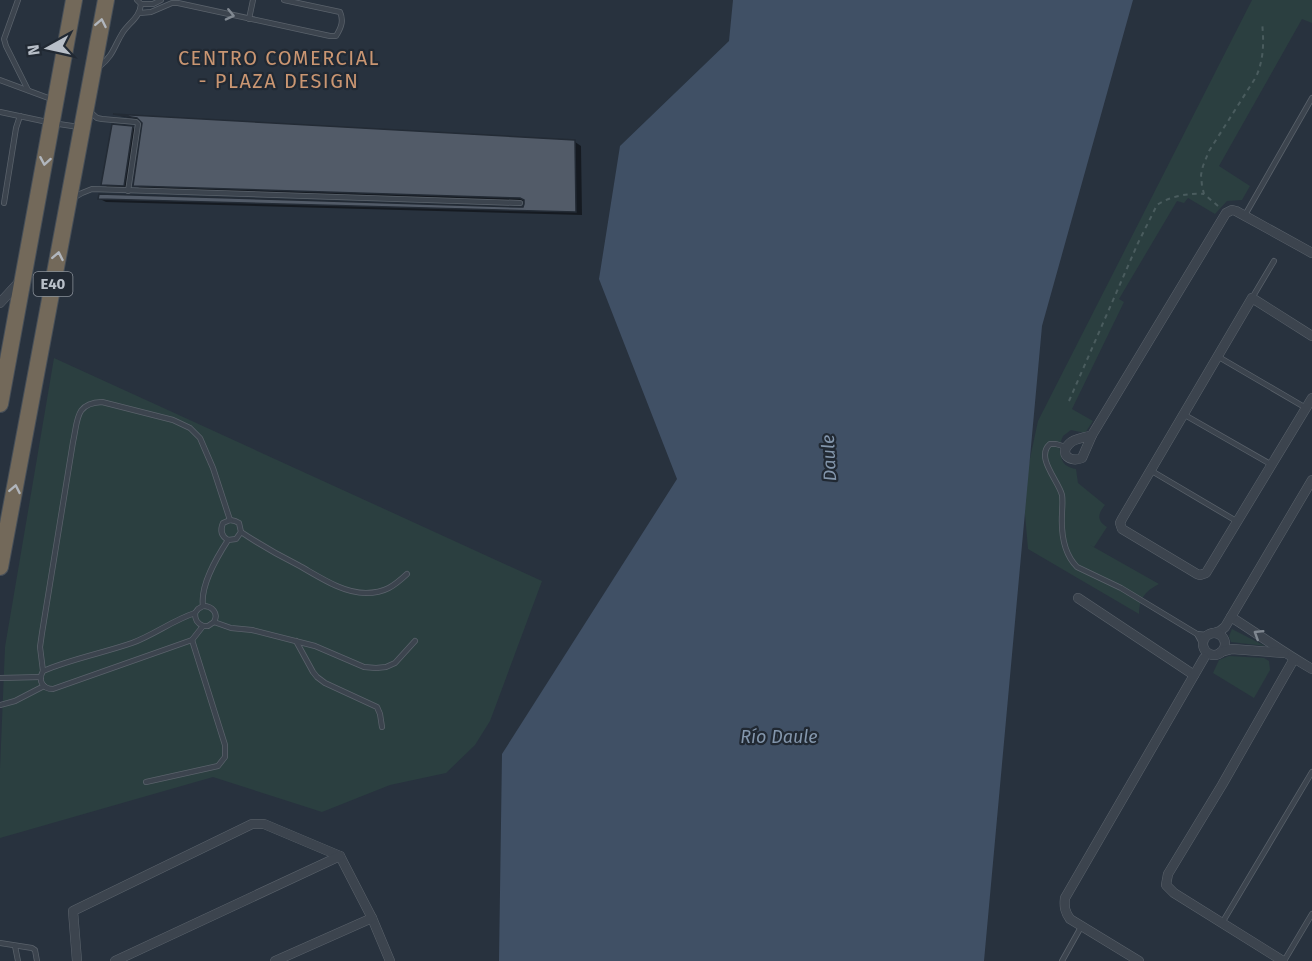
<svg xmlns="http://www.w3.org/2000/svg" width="1312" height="961" font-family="'Fira Sans',sans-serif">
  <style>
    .green { fill: #2b3f40 }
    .water { fill: #405065 }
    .shadow { fill: #0007 }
    .building { fill: #525b68; stroke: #232b35; stroke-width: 1.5 }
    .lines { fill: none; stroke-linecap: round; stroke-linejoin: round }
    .lane-casing { stroke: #5a626b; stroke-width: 6 }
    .street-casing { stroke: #5a626b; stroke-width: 10 }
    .highway-casing { stroke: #474f58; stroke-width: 18 }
    .path { stroke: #4a5c5e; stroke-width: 2; stroke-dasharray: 4.5 4.5; stroke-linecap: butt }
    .lane { stroke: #3c444e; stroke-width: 4.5 }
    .street { stroke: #3c444e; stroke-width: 9 }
    .highway { stroke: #73695a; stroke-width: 16 }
    .oneway { stroke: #808891 }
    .oneway2 { stroke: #b1b6bd }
    .labels { text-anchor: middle; stroke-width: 4.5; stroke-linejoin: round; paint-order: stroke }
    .shield { fill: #212933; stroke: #8b929b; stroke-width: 1.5 }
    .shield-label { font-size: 15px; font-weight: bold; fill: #b8bfc8 }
    .water-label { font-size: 18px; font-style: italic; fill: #8396ac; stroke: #212933 }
    .quarter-label { font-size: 20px; letter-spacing: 1.5px; fill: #ca9672; stroke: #212933 }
  </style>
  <rect width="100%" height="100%" fill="#28323e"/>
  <g class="green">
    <path d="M1252 0H1312V23L1302 19 1219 166 1250 186 1242 200 1227 201 1215 214 1188 198 1184 203 1177 201 1119 299 1124 302 1072 409 1093 421 1085 433 1071 430 1063 436 1059 446C1062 460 1061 466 1076 469L1078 483 1105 505C1098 514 1096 520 1107 527L1094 547 1090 545 1159 584C1145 591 1139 599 1139 614L1028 549 1023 491 1038 421Z"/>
    <polygon points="54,358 542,581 490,721 475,745 446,773 390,785 322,812 213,777 0,838 0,769 5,647"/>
    <polygon points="1232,629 1265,646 1231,642 1229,636"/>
    <polygon points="1229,656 1264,658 1269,661 1270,670 1254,698 1213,673 1219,660"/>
  </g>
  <polygon class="water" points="733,0 1133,0 1042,326 984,961 499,961 502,754 677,479 599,279 620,146 729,41"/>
  <g class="shadow">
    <polygon points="120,116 575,142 581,146 582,215 106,202 100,199 524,208 525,201 141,189 135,185 144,123 142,120"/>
    <polygon points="133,128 139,131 130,188 109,188 102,184"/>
  </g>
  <g class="building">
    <polygon points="113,114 575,140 576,212 98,199 99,194 520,207 523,207 524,204 524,200 520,198 133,186 142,123 137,118"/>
    <polygon points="112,124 133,126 124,186 101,185"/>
  </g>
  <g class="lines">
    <defs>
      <g id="lane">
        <polyline points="18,0 4,39 6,46 28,90"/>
        <polyline points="141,4 153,4 161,0"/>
        <path d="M140 13 151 12 172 3H178L330 36H336C341 28 344 21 340 12L284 0"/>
        <polyline points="249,19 253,0"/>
        <path d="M99 67C114 55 114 46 123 32 130 22 140 17 141 4L137 0"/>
        <polyline points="0,80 51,99"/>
        <polyline points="89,111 97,118 102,119 136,122 138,124 128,191"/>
        <polyline points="0,112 52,123 79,127"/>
        <polyline points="75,197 82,193 92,189 520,203"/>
        <polyline points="4,203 16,128 20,116"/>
        <polyline points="1245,215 1312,98"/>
        <polyline points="1252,298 1274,261"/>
        <polyline points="1217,356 1306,408"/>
        <polyline points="1183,414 1272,465"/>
        <path d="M1066 447 1056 444H1050C1035 457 1058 480 1062 495 1063 502 1062 508 1062 514 1061 533 1064 554 1077 567L1121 588 1197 634"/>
        <polyline points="1150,470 1238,522"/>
        <path d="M230 520 235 521 239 523 241 532C259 544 278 555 298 565 318 576 342 593 366 593 385 593 394 586 407 574"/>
        <path d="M241 532 236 539 228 540C217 557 200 585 203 606L198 609 195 613C173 620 154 635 132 643 103 653 71 659 43 671 38 680 42 689 53 689L192 640 203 626H208L214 622 231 628 252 630 315 646 364 667 376 668 386 667 395 663 415 641"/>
        <path d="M228 540C221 536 220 530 223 523L230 520"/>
        <path d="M203 606C212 606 219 613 214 622"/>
        <path d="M195 613C195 620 197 623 203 626"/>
        <polyline points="296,641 313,672 317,677 325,683 377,707 380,714 382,727"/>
        <polyline points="1203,645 1197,634 1208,635"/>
        <path d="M43 671 40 647 42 633 73 442C78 420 75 403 102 402L173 420 190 428 200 438 213 468 230 520"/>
        <polyline points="0,678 41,677"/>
        <polyline points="0,705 15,701 44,686"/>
        <polyline points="146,782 218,766 225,757 225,745 192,640"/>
        <polyline points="1222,923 1312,772"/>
        <polyline points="0,943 32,948 35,950 37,961"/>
        <polyline points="15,946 18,961"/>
        <polyline points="1062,961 1081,927"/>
        <polyline points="1284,961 1312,914"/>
      </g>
      <g id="street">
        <polyline points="0,303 20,281"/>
        <polyline points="1312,336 1252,298 1122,519 1120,523 1122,529 1197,574 1200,575 1206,573 1312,398"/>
        <polyline points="1092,435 1226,213 1232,210 1236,211 1312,253"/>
        <path d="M1092 435 1082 458C1070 463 1059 454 1069 444 1074 438 1085 438 1092 435Z"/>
        <polyline points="1078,598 1194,675"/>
        <path d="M1231 617C1258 634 1284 653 1312 669"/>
        <polyline points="1214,633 1220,631 1225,627 1312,480"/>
        <circle cx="1214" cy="644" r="11"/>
        <polyline points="1221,652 1232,649 1284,653"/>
        <polyline points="372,918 390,961"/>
        <polyline points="77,961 73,911 252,824 264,824 340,856 372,918 275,961"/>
        <polyline points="115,961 340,856"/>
        <path d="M1139 961 1070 919C1065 912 1064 907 1065 898L1204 658"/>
        <polyline points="1283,961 1174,893 1166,885 1168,874 1222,785 1294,659"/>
      </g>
      <g id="highway">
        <polyline points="0,404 74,0"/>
        <polyline points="0,567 106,0"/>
      </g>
    </defs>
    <use href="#lane" class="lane-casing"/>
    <use href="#street" class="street-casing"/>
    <use href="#highway" class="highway-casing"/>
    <g class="path">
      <path d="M1218 206 1204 194 1202 186 1201 175 1203 166 1209 151 1256 77C1264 59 1264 42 1262 22"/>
      <path d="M1069 401 1138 243 1157 205C1170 196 1189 193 1204 194"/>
    </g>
    <use href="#lane" class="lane"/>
    <use href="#street" class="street"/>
    <use href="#highway" class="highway"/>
  </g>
  <defs><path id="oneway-chevron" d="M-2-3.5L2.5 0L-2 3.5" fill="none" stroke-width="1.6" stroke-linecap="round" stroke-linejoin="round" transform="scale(1.5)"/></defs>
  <g class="oneway">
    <use href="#oneway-chevron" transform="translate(230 15) rotate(13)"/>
    <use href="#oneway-chevron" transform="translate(1258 634) rotate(-148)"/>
  </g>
  <g class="oneway2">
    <use href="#oneway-chevron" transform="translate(101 23) rotate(-79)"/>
    <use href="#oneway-chevron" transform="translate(45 161) rotate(100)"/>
    <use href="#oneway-chevron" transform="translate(58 256) rotate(-79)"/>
    <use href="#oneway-chevron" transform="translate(15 489) rotate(-79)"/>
  </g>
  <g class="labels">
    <rect class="shield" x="33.5" y="272" width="39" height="24" rx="4.5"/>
    <g class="shield-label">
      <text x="53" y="289">E40</text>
    </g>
    <g class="water-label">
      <text transform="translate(829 458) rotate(-93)" y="6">Daule</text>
      <text x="779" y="743">Río Daule</text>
    </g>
    <g class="quarter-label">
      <text x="279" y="65">CENTRO COMERCIAL<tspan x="279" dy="23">- PLAZA DESIGN</tspan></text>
    </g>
  </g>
  <g transform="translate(48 48) rotate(262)" stroke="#212933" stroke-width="4.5" paint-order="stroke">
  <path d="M0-4.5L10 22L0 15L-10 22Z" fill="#b8bfc8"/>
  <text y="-9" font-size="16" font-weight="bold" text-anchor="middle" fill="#b8bfc8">N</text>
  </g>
</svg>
